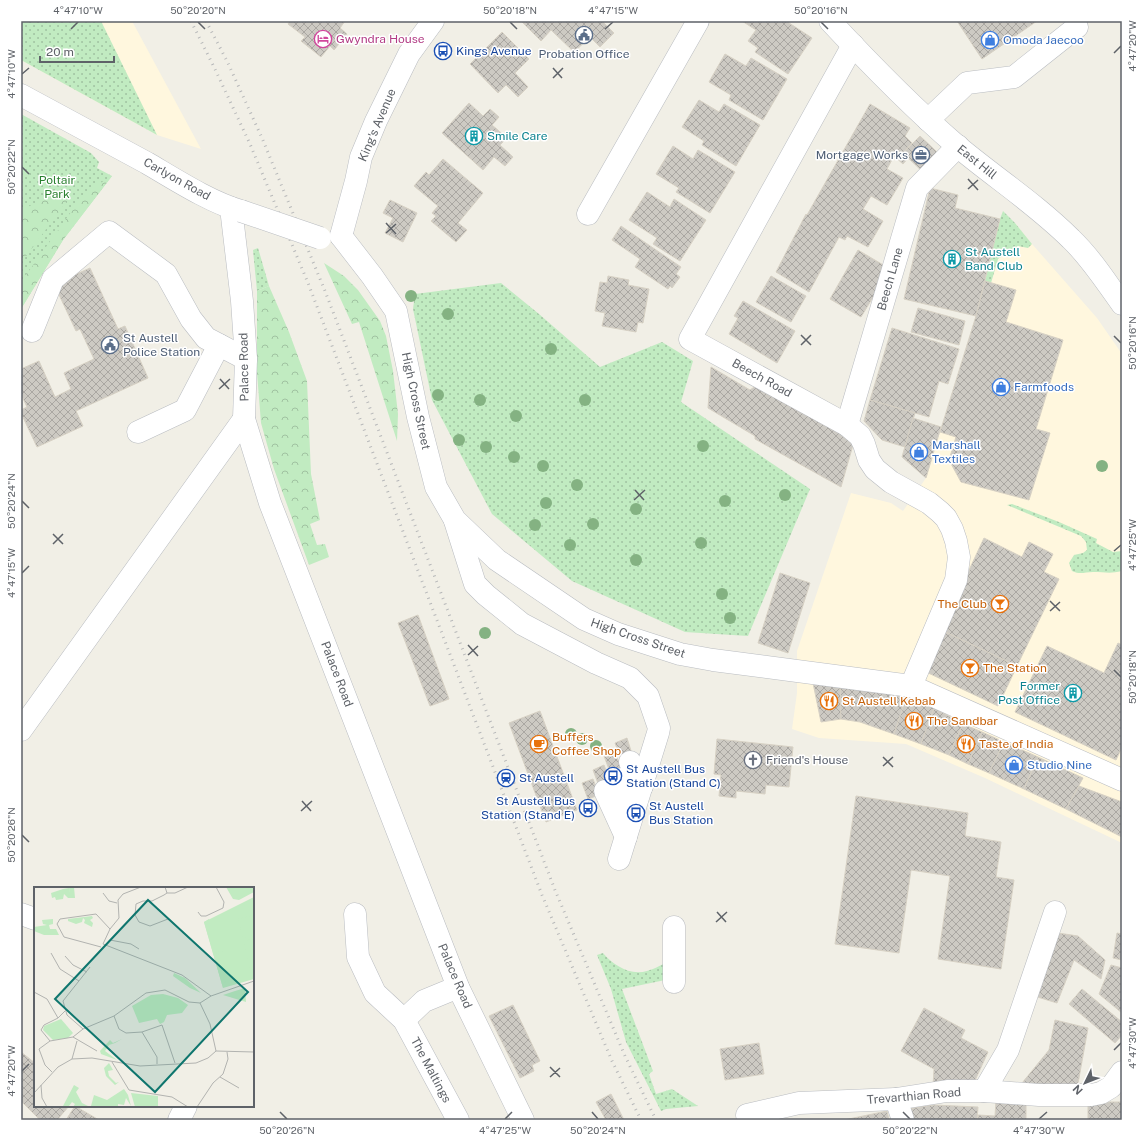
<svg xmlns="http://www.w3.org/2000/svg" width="1143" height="1141" font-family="'Public Sans',sans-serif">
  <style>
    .commercial { fill: #fff7de }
    .grass { fill: url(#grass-dots) }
    .forest { fill: url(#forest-crowns) }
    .building { fill: url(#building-cross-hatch); stroke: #d7d1c4 }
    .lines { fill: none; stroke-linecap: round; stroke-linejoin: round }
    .minor-casing { stroke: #b9bcc1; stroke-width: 23 }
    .minor { stroke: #fff; stroke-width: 22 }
    .rail { stroke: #b7b8b9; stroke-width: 3; stroke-dasharray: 1 5; stroke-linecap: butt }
    .minor-bridge-casing { stroke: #b9bcc1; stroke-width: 23; stroke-linecap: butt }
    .minor-bridge { stroke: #fff; stroke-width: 22 }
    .tree { fill: #84b282 }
    .ticks { fill: none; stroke: #5e6268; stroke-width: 1.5 }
    .labels { text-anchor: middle; stroke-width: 3; stroke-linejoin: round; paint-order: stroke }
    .hotel-label { font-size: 12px; fill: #b23c85; stroke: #fff; text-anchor: start }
    .shop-label { font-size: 12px; fill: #366cbe; stroke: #fff; text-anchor: start }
    .transit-label { font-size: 12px; fill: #164399; stroke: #fff; text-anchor: start }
    .service-label { font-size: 12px; fill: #4e5e75; stroke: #fff }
    .street-label { font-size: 12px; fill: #5e6268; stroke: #fff }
    .culture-label { font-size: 12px; fill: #0d838f; stroke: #fff; text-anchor: start }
    .park-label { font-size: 12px; fill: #2b8130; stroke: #fff }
    .food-label { font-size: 12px; fill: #c56008; stroke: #fff; text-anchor: start }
    .worship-label { font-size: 12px; fill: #5b616d; stroke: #fff; text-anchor: start }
    .inset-road { fill: none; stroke: #b2b3b0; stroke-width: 1 }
    .view { fill: #0f766e; fill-opacity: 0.15; stroke: #0f766e; stroke-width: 2 }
    .inset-edge { fill: none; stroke: #5e6268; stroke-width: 2 }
    .neatline { fill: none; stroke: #5e6268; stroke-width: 1.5 }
    .ticks-label { font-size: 10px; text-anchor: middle; fill: #5e6268 }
  </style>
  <defs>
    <pattern id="grass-dots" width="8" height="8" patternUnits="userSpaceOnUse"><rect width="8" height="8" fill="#c1ebc1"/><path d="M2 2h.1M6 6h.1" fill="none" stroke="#a0c2a1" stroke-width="1.8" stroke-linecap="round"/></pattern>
    <pattern id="forest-crowns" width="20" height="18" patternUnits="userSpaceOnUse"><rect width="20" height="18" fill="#c1ebc1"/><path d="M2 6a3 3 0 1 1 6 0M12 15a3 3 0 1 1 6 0" fill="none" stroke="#a0c2a1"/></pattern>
    <pattern id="building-cross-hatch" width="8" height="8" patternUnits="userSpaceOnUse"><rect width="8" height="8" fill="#cdcac3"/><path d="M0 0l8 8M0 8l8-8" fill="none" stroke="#aaa7a2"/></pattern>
  </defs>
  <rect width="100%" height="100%" fill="#f1efe6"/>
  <g class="commercial">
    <polygon points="21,21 132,21 201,149 157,135 21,60"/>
    <polygon points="1015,223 1032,244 1097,318 1122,354 1122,843 985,778 906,744 819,738 792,729 797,693 797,651 851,493 891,503 903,511 926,478 976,316 985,281 991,282 998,259"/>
  </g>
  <g class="grass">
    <polygon points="21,21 101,21 157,135 21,60"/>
    <polygon points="21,114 91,153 99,162 97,168 112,176 63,240 21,309"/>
    <polygon points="1003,211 1015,223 1032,244 1028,248 1018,246 998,259 991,283 985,281 1000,219"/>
    <polygon points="258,248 269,286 257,291 253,250"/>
    <polygon points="501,283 539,314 600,367 662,342 693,361 681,402 810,489 748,636 685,632 572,581 492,514 432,400 413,309 415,294"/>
    <path d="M1012 504 1059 522 1097 539 1096 543 1113 552 1122 551V571C1110 574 1105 572 1093 572 1084 572 1081 575 1072 571L1069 563 1074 555 1083 553 1087 550 1086 542 1081 536 1007 505Z"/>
    <path d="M603 953C613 965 630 976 647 971 655 969 663 964 670 960V979L622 989 653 1071 649 1074 656 1094 672 1089 698 1106 666 1109 661 1111 626 1042 611 989 597 955Z"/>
  </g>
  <g class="forest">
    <polygon points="112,176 63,240 21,309 21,282 76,205 92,188"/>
    <polygon points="64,190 70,193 70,197 21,263 21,210"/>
    <polygon points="324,263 344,276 358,290 380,321 386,336 393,371 398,414 397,441 359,322 352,324"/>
    <polygon points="269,286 289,332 307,381 311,474 320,520 310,524 317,545 325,544 329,557 309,565 274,469 261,423 257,373 257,291"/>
  </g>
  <g class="building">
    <polygon points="290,21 345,21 340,28 347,34 334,50 330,46 321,57 301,41 305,37 288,24"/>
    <polygon points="521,21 602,21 614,33 600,47 590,37 574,52 551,30 541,41"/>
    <polygon points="742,21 786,21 812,38 788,74 755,52 758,48 748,41 756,30"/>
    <polygon points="957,21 1037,21 982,59"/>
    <polygon points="502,32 529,59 515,73 528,87 518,97 506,85 498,93 470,64"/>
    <polygon points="725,54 746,66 751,58 787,79 763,120 729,100 731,95 709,82"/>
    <polygon points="699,100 719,112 724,104 760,125 736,166 702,145 704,141 682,127"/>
    <polygon points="469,103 483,116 490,109 499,117 492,125 507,138 500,145 513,157 505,166 494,157 483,170 442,133"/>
    <polygon points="870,104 910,128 905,136 912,143 903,153 908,158 903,164 894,156 887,169 903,178 887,205 871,196 863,209 883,221 868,247 847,236 845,240 839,237 809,292 776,272 806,214 807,215"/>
    <polygon points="920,136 937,152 939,157 926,175 903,153"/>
    <polygon points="673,146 693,159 698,150 735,172 710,213 676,192 679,188 656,174"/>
    <polygon points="443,159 483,193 458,223 467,230 456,242 431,221 436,216 432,213 438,206 414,186 426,172 429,175"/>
    <polygon points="930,188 958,195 955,208 1000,219 976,316 904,299"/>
    <polygon points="647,192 670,207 674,199 706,220 680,261 653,244 657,238 629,220"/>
    <polygon points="390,200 417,213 403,242 385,233 393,218 383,213"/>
    <polygon points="621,226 681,267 676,274 680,277 672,288 670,286 668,289 635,267 640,259 612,240"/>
    <polygon points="858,250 890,269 861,317 830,299"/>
    <polygon points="90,268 118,329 125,326 148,378 76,411 83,426 37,447 21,413 21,410 27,407 21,394 21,369 39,361 55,397 71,389 64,373 94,359 80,329 76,331 54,284"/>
    <polygon points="608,276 629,280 628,285 649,289 643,323 638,322 636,332 602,326 605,313 595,311 600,282 607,283"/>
    <polygon points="771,276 806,296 791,322 756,302"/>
    <polygon points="985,281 1016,290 1006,322 1063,340 1036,429 1050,433 1029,500 961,482 949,460 956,437 940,432 976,316"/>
    <polygon points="743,301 795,331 777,363 729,334 738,318 734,316"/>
    <polygon points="918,308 965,321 959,345 911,332"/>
    <polygon points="892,328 959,349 948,384 939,381 929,417 870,400"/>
    <polygon points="711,367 750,390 760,383 855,438 841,487 755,439 755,436 708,408"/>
    <polygon points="870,400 915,413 905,447 882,440 864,421"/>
    <polygon points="913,418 941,427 926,478 902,457"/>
    <polygon points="984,538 1022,557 1029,542 1053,554 1044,572 1059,579 1017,666 941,630"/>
    <polygon points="780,573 810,583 788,653 758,643"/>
    <polygon points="418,615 449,699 430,706 398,623"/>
    <polygon points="941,630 1017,666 998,706 922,670"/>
    <polygon points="1118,643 1122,645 1122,747 1116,760 1015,712 1047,646 1104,673"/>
    <polygon points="840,679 841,719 821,722 813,683"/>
    <polygon points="840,679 906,698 894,734 860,722 841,719"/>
    <polygon points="906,698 934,708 921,744 894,734"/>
    <polygon points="934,708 963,724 949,755 921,744"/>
    <polygon points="540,711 577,810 546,822 509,723"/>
    <polygon points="963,724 982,732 968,764 949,755"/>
    <polygon points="982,732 1004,742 989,773 968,764"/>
    <polygon points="627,738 632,754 621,759 615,743"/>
    <polygon points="717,739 793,747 789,787 766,785 765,794 736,791 736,798 719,796 721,775 714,774"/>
    <polygon points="1004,742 1038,757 1024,789 989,773"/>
    <polygon points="615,752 621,768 610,772 604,756"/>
    <polygon points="1038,757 1083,778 1066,809 1024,789"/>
    <polygon points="604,765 610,781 599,786 593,770"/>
    <polygon points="593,779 599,795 588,799 582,783"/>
    <polygon points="1079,786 1122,802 1122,837 1066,809"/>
    <polygon points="856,796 968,813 965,836 1001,842 996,877 1014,880 1001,969 938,959 950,876 911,870 899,953 835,944"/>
    <polygon points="1058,933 1078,936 1105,960 1101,979 1074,960 1057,1003 1031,995"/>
    <polygon points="1117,933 1122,934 1122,960 1113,958"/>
    <polygon points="1111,965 1122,968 1122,1013 1099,994"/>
    <polygon points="1082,989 1122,1022 1122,1035 1115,1043 1069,1004"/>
    <polygon points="513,1005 540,1061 532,1065 534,1071 520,1078 489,1016"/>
    <polygon points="924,1008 965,1030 961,1038 988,1052 972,1087 933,1087 934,1069 901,1051"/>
    <polygon points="1055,1020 1088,1028 1077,1089 1018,1088 1049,1050"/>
    <polygon points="759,1043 764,1074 725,1080 720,1049"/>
    <polygon points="21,1052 35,1063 35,1106 69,1106 57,1120 40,1120 21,1101"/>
    <polygon points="611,1094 624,1120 606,1120 596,1102"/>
    <polygon points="996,1101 1026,1102 1026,1120 978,1120 978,1115 995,1116"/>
    <rect x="1088" y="1102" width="34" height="18"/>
    <polygon points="933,1105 978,1107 977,1120 910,1120 908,1109"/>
    <polygon points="75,1106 99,1120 66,1120"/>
    <polygon points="887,1111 889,1120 844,1120"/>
  </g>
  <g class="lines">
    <defs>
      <g id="minor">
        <path d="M830 21C870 64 912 107 956 145 994 177 1036 204 1071 239 1091 258 1106 282 1122 304"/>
        <polyline points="853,45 690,339 847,425 860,436 864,444 869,460 875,469 891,482 929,503 940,512 946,518 952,529 956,541 959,557 956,580 911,686"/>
        <path d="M21 95C63 118 105 140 147 163 176 180 210 202 241 211"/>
        <polyline points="928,120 967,83 1014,77 1077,27"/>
        <polyline points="231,208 242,301 246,359 244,419 270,503 458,987 523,1120"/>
        <polyline points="588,214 698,21"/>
        <polyline points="341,236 372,276 396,311 418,417 436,487 455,520 497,560 584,619 618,634 680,654 713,660 911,686 1122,780"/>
        <polyline points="341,236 356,181 361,157 376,121 409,54 433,21"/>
        <polyline points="32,331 53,279 109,232 166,274 191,319 206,338 246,359"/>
        <polyline points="847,425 917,188 958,146"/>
        <polyline points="138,432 185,410 219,345"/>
        <polyline points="455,521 475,584 486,595 522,624 596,663 630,678 648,696 659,728 658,733 619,859"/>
        <polyline points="21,730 244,419"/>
        <polyline points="630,762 642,786"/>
        <polyline points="622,779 635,806"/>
        <polyline points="605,791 626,837"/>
        <polyline points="21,914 35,919"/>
        <polyline points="355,914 358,957 375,993 404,1020 458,1120"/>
        <polyline points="674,982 674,927"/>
        <polyline points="404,1020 424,1001 458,987"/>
        <polyline points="984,1091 1008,1050 1055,912"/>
        <polyline points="896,1099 903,1120"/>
        <polyline points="747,1115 799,1103 896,1099 947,1091 984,1091 1039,1095 1091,1095 1101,1093 1111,1087 1122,1072"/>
        <polyline points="179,1120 186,1106"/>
      </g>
    </defs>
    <use href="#minor" class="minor-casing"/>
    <use href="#minor" class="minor"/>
    <g class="rail">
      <polyline points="191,21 214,67 250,144 308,283 542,895 612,1061 641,1120"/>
      <polyline points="206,21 227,61 262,138 325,291 555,890 625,1056 656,1120"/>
    </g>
    <defs>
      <polyline id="minor-bridge" points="241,211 320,238"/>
    </defs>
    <use href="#minor-bridge" class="minor-bridge-casing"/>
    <use href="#minor-bridge" class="minor-bridge"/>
  </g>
  <g class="tree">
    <circle cx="411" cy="296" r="6"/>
    <circle cx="448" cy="314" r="6"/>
    <circle cx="551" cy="349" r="6"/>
    <circle cx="438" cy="395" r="6"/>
    <circle cx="480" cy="400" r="6"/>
    <circle cx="585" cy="400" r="6"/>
    <circle cx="516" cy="416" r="6"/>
    <circle cx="459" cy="440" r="6"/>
    <circle cx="703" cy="446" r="6"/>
    <circle cx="486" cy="447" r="6"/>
    <circle cx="514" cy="457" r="6"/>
    <circle cx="543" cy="466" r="6"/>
    <circle cx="1102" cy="466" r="6"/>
    <circle cx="577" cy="485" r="6"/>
    <circle cx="785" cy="495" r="6"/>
    <circle cx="725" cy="501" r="6"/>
    <circle cx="546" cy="503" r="6"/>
    <circle cx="636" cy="509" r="6"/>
    <circle cx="593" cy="524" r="6"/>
    <circle cx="535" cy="525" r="6"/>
    <circle cx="701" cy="543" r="6"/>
    <circle cx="570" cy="545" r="6"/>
    <circle cx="636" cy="560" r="6"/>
    <circle cx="722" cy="594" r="6"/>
    <circle cx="730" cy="618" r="6"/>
    <circle cx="485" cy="633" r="6"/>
    <circle cx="571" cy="734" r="6"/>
    <circle cx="582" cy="739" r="6"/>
    <circle cx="596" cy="746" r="6"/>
  </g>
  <path class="ticks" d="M198 22 205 29M510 22 517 29M821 22 828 29M71 29 78 22M605 29 613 22M1114 53 1121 46M553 68 562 78M22 74 29 68M553 78 563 68M22 167 29 174M968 179 978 190M968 189 978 180M386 223 396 234M386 233 396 224M801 335 811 345M1114 336 1121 343M801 345 811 335M220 379 229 389M219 389 230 379M635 490 644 500M634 500 645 490M22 501 29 508M53 534 63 544M53 544 63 534M1114 551 1121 545M22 573 29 566M1050 601 1060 611M1050 611 1060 602M468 645 478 656M468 655 478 646M1114 670 1121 677M883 757 893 767M883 766 893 757M302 801 311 811M301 811 312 801M22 835 29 842M717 912 726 922M716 922 727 912M1114 1050 1121 1043M550 1067 560 1077M22 1071 29 1064M550 1077 560 1068M280 1112 287 1119M592 1112 598 1119M903 1112 910 1119M505 1119 512 1112M1039 1119 1047 1112"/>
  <defs>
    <symbol id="civic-ring" viewBox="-11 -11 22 22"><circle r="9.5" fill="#fff" stroke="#5c6f8a" stroke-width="1.5"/><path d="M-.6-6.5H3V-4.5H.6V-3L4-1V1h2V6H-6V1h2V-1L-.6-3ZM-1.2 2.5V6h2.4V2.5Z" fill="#5c6f8a"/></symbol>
    <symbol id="hotel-ring" viewBox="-11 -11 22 22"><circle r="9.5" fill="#fff" stroke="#d1479c" stroke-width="1.5"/><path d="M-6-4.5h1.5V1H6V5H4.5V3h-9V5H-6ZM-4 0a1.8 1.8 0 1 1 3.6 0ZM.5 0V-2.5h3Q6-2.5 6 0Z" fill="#d1479c"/></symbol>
    <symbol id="shop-ring" viewBox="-11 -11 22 22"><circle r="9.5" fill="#fff" stroke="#3f7fe0" stroke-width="1.5"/><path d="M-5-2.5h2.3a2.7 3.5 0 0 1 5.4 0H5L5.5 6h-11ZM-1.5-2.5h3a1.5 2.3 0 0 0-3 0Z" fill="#3f7fe0"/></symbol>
    <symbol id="bus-ring" viewBox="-11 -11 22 22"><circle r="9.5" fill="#fff" stroke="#1a4fb4" stroke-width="1.5"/><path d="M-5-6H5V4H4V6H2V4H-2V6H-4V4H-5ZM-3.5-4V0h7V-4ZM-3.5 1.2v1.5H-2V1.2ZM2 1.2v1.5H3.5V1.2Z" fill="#1a4fb4"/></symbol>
    <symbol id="building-ring" viewBox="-11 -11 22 22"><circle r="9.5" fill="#fff" stroke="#0f9aa8" stroke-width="1.5"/><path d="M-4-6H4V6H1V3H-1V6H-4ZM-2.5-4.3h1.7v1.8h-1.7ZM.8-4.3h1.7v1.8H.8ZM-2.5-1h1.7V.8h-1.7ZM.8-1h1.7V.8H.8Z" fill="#0f9aa8"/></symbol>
    <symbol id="office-ring" viewBox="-11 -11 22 22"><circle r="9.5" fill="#fff" stroke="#5c6f8a" stroke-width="1.5"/><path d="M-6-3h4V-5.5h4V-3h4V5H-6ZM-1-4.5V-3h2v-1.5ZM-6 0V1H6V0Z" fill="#5c6f8a"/></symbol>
    <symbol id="bar-ring" viewBox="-11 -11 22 22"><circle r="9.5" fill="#fff" stroke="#e8710a" stroke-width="1.5"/><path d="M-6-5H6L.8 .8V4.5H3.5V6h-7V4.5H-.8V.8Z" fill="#e8710a"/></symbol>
    <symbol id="restaurant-ring" viewBox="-11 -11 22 22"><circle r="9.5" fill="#fff" stroke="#e8710a" stroke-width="1.5"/><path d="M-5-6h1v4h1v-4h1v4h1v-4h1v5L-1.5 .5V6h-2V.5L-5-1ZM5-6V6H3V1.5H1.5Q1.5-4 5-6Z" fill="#e8710a"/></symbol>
    <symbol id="cafe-ring" viewBox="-11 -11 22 22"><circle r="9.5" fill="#fff" stroke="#e8710a" stroke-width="1.5"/><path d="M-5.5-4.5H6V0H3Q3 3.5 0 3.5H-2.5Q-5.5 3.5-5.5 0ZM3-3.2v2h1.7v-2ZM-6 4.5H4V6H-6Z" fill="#e8710a"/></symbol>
    <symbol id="church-ring" viewBox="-11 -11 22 22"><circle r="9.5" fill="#fff" stroke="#6b7280" stroke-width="1.5"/><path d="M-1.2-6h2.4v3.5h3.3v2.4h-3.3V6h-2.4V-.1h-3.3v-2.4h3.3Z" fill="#6b7280"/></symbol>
    <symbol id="station-ring" viewBox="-11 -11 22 22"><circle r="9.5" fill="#fff" stroke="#1a4fb4" stroke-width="1.5"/><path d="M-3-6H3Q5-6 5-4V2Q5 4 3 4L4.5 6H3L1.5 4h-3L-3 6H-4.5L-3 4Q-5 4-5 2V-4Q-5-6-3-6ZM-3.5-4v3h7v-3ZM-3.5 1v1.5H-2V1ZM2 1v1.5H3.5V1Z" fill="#1a4fb4"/></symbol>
  </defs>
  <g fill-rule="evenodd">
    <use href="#civic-ring" x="574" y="25" width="20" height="20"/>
    <use href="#hotel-ring" x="313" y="29" width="20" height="20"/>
    <use href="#shop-ring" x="980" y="30" width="20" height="20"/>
    <use href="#bus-ring" x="433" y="41" width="20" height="20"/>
    <use href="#building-ring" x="464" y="126" width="20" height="20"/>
    <use href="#office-ring" x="911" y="145" width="20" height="20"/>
    <use href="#building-ring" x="942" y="249" width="20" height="20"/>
    <use href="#civic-ring" x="100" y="335" width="20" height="20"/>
    <use href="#shop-ring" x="991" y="377" width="20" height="20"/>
    <use href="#shop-ring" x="909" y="442" width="20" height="20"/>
    <use href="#bar-ring" x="990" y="594" width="20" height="20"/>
    <use href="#bar-ring" x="960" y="658" width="20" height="20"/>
    <use href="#building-ring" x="1063" y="683" width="20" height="20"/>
    <use href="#restaurant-ring" x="819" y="691" width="20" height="20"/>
    <use href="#restaurant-ring" x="904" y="711" width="20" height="20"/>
    <use href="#cafe-ring" x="529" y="734" width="20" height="20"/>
    <use href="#restaurant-ring" x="956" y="734" width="20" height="20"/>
    <use href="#church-ring" x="743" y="750" width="20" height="20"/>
    <use href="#shop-ring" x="1004" y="755" width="20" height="20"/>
    <use href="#bus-ring" x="603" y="766" width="20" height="20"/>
    <use href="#station-ring" x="496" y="768" width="20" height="20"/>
    <use href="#bus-ring" x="578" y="798" width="20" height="20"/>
    <use href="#bus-ring" x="626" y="803" width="20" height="20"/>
  </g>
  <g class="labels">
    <g class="hotel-label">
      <text x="336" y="43">Gwyndra House</text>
    </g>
    <g class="shop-label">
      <text x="1003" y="44">Omoda Jaecoo</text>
      <text x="1014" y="391">Farmfoods</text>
      <text x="932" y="449">Marshall<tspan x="932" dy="14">Textiles</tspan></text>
      <text x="1027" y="769">Studio Nine</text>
    </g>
    <g class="transit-label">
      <text x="456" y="55">Kings Avenue</text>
      <text x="626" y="773">St Austell Bus<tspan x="626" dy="14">Station (Stand C)</tspan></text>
      <text x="519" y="782">St Austell</text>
      <text x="575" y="805" text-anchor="end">St Austell Bus<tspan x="575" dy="14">Station (Stand E)</tspan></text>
      <text x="649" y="810">St Austell<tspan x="649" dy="14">Bus Station</tspan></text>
    </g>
    <g class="service-label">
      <text x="584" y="58">Probation Office</text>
      <text x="908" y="159" text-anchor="end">Mortgage Works</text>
      <text x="123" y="342" text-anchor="start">St Austell<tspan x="123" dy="14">Police Station</tspan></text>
    </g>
    <g class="street-label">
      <text transform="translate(377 125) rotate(-67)" y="4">King's Avenue</text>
      <text transform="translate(977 162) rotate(39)" y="4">East Hill</text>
      <text transform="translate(177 179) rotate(29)" y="4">Carlyon Road</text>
      <text transform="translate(890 279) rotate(-74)" y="4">Beech Lane</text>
      <text transform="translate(244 367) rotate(-91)" y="4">Palace Road</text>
      <text transform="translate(762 378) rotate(29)" y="4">Beech Road</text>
      <text transform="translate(416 401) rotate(78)" y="4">High Cross Street</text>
      <text transform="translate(638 638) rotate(19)" y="4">High Cross Street</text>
      <text transform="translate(337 674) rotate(69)" y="4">Palace Road</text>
      <text transform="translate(455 976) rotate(67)" y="4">Palace Road</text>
      <text transform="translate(431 1070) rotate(62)" y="4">The Maltings</text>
      <text transform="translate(914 1096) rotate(-5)" y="4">Trevarthian Road</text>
    </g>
    <g class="culture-label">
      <text x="487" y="140">Smile Care</text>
      <text x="965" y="256">St Austell<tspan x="965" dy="14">Band Club</tspan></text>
      <text x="1060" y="690" text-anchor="end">Former<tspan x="1060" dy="14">Post Office</tspan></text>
    </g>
    <g class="park-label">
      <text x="57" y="184">Poltair<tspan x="57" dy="14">Park</tspan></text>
    </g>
    <g class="food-label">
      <text x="987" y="608" text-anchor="end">The Club</text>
      <text x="983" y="672">The Station</text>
      <text x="842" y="705">St Austell Kebab</text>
      <text x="927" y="725">The Sandbar</text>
      <text x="552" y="741">Buffers<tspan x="552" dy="14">Coffee Shop</tspan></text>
      <text x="979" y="748">Taste of India</text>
    </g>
    <g class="worship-label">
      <text x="766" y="764">Friend's House</text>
    </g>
  </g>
  <g transform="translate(34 887)">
    <rect width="220" height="220" fill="#f1efe6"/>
    <path d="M192 0H220V5L205 13 199 12ZM220 10V92L189 101 170 35ZM211 101 212 115 189 108 201 104ZM129 107 144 111 154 118 148 126 133 128 130 135 126 137 123 132 105 136 98 119 117 108ZM88 152 81 156 75 158 71 164 83 173 67 167 66 164 76 153 79 156ZM75 176 79 183 74 184 75 189 82 196 85 195 81 198 72 189 70 181Z" fill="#c1ebc1"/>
    <path d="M175 32 184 63 182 65 186 74 189 101 170 35ZM184 64 189 65 190 72 198 76 191 96ZM140 86 151 91 167 106 156 101 139 89ZM90 202 94 208 97 219 92 211 90 218 84 217V220L57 219 60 208 73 213ZM97 206 124 209V220H101Z" fill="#c1ebc1"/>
    <path d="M27 132 39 146 34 151 19 153 9 143 10 139Z" fill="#c1ebc1"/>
    <path d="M35 0H40L41 11H34L30 7 29 12 22 13 21 10 18 11 17 6 29 2 35 1 36 6ZM220 28V48L209 51 204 32ZM58 29 59 31 56 33 59 36 58 40 50 36 51 33 49 31 48 35 42 37 34 34V32ZM19 32V37L15 38 16 42H22L25 48H10L0 44V40L13 38 9 37 8 33ZM220 51V85L217 86 210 54ZM40 198 45 201 42 205 48 216 56 220H39L41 217 38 215 35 219H29Z" fill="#c1ebc1"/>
    <path class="inset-road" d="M107 0 89 7 84 13 85 31 76 42 69 57 148 88 177 109M131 0 133 6 130 8 118 14H109L102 17 101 28 105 35 116 39 134 32M69 6 75 14 83 16M133 6H141L154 0M164 25 167 29H172L189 21 190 15 182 0M76 53 97 57 105 62M67 60 30 50 23 37 26 32 62 27 76 42M17 66 26 82 45 94M31 69 39 78 53 85M0 105 13 112 24 131M166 116 177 109 220 94M166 116 176 137 182 164M80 129 85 142 92 146 108 145 128 138 141 176M49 142 33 128 29 114 56 80M7 143 16 154 39 150M7 143 10 138 24 131 31 124M108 145 123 170V177M39 150 49 142 80 129 112 106 131 103 155 115 166 116M39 150 63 164M16 154 5 162 11 178 18 185M182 164 220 165M38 172 43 154M78 175 95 203 138 210 154 220M186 190 205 201M7 198 8 211 13 220M0 206 24 180 38 172 58 171 106 179 162 176 174 171 182 164M163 220 179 196 189 187 194 172 193 165"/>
    <path class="view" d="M114 13 214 105 121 205 21 112Z"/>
    <rect width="220" height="220" class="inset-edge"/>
  </g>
  <rect width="1143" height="1141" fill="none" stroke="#ffffff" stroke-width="44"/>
  <g transform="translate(1085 1083) rotate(227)" stroke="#ffffff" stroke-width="3" paint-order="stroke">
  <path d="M0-3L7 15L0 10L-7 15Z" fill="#5e6268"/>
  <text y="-6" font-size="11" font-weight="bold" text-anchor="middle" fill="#5e6268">N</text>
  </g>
  <path d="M40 56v6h74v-6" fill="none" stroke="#5e6268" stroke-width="2"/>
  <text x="46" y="56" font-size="12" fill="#5e6268" stroke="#ffffff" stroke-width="3" paint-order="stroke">20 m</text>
  <rect x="22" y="22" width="1099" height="1097" class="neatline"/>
  <g class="ticks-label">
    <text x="78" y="14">4°47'10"W</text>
    <text x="198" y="14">50°20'20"N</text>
    <text x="510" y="14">50°20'18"N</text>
    <text x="613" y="14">4°47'15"W</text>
    <text x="821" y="14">50°20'16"N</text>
    <text transform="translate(1132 46) rotate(-90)" y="4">4°47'20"W</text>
    <text transform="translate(11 74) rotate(-90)" y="4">4°47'10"W</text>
    <text transform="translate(11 167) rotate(-90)" y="4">50°20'22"N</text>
    <text transform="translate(1132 343) rotate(-90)" y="4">50°20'16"N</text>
    <text transform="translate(11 501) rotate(-90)" y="4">50°20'24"N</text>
    <text transform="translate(1132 545) rotate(-90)" y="4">4°47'25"W</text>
    <text transform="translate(11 573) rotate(-90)" y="4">4°47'15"W</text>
    <text transform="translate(1132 677) rotate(-90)" y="4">50°20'18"N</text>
    <text transform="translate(11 835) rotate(-90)" y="4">50°20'26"N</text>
    <text transform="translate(1132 1043) rotate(-90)" y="4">4°47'30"W</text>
    <text transform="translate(11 1071) rotate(-90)" y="4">4°47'20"W</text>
    <text x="287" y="1134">50°20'26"N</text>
    <text x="505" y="1134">4°47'25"W</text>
    <text x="598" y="1134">50°20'24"N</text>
    <text x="910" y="1134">50°20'22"N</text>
    <text x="1039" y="1134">4°47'30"W</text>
  </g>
</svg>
